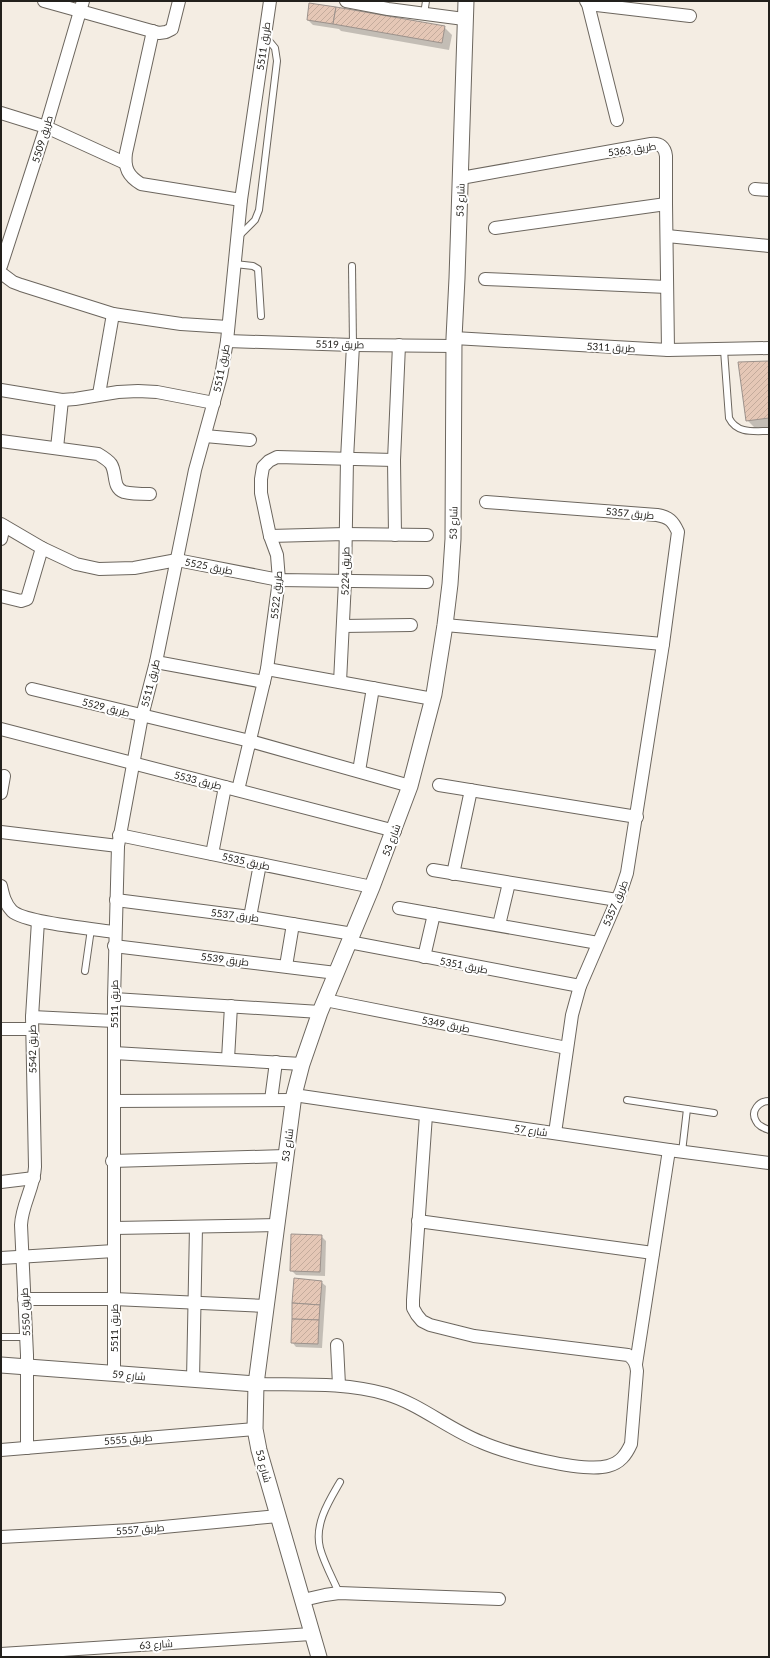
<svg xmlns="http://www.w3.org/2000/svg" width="770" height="1658" font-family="Lato,Cairo,sans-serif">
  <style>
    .shadow { fill: #0003 }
    .building { fill: url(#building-hatch); stroke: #9c928c }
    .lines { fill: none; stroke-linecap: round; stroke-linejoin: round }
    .service-casing { stroke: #6c665e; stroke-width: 8 }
    .minor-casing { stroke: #6c665e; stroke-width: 14 }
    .tertiary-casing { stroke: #6c665e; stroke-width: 17 }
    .service { stroke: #fff; stroke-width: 6 }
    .minor { stroke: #fff; stroke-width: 12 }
    .tertiary { stroke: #fff; stroke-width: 15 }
    .labels { text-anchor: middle; stroke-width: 4; stroke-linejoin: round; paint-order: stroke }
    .street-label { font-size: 10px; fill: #22201c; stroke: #fff }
  </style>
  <defs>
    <pattern id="building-hatch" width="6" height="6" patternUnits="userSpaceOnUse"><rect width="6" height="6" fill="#e5c7b6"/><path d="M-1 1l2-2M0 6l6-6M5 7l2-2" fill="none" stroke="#c4ab9c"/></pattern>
  </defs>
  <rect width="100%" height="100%" fill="#f4ede3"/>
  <g class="shadow">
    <polygon points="308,20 444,27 452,35 449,50 341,31 339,29 313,25"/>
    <polygon points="769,362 769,429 757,430 747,420"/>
    <polygon points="321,1236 326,1241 325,1276 296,1275 291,1270"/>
    <polygon points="321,1282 326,1286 322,1348 296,1347 292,1342"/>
  </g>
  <g class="building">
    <polygon points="309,3 336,7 333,24 307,20"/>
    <polygon points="336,7 445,26 442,43 333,24"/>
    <polygon points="769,361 769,418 746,421 738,362"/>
    <polygon points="291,1234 322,1235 320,1272 290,1271"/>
    <polygon points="294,1278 322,1281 320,1305 292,1303"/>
    <polygon points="292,1303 320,1305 319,1320 292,1319"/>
    <polygon points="292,1319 319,1320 318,1344 291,1343"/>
  </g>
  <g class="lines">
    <defs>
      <g id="service">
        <polyline points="424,14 426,1"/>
        <polyline points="239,236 255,220 259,210 277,61 275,48 265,36"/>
        <polyline points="235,264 253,266 258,269 261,316"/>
        <polyline points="352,266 353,345"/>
        <path d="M724 350 729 418C737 434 754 431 769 431"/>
        <polyline points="85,971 91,929"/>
        <polyline points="627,1100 714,1113"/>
        <path d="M769 1101C759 1101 750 1111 756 1121 758 1126 764 1128 769 1130"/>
        <polyline points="682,1152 687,1109"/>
        <polyline points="1,1337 26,1337"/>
        <path d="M339 1593C333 1579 324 1563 320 1548 314 1524 329 1501 340 1482"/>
      </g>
      <g id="minor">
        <polyline points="44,1 159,33 166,32 172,29 179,1"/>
        <polyline points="346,1 388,9 464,19"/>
        <polyline points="586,1 588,4 617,120"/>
        <polyline points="588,4 690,16"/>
        <path d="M153 31 126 153C124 168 128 176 141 184L241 200"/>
        <polyline points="1,113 46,127 125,163"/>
        <path d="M461 178 651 144C660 143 665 147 666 156V204L668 350"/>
        <polyline points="755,189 769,190"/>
        <polyline points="495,228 666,204"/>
        <polyline points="667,236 769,246"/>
        <polyline points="1,266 46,127 83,1"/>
        <polyline points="1,273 13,282 21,285 113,314 181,324 228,327"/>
        <polyline points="485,279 667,287"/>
        <polyline points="454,338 668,350 769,348"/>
        <polyline points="227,341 353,345 454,346"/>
        <polyline points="1,390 62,400 75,399 118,392 138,391 157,392 214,403"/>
        <polyline points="99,394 113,314"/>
        <polyline points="205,436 250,440"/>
        <path d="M1 441 98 454C103 457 108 460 111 464 117 473 112 488 124 492 132 494 142 494 150 494"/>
        <polyline points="57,448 62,400"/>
        <path d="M486 502 657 515C669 517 673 521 678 532L663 644 627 873 621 891 580 986 572 1015 555 1133"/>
        <polyline points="1,524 42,548 76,564 99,569 134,568 177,560 279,580 427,582"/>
        <polyline points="395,535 394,460 399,345"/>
        <polyline points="270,536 345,534 427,535"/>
        <polyline points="1,539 4,526"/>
        <polyline points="1,596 21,601 27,599 42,548"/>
        <polyline points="445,625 663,644"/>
        <polyline points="343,626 411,625"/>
        <polyline points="156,662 264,682"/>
        <polyline points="267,669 433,699"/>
        <polyline points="340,682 345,581 347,459 353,345"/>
        <polyline points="32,689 250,741 410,786"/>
        <polyline points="1,729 395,831"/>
        <polyline points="359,771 373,688"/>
        <polyline points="439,785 637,817"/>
        <polyline points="238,790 267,669 279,580 277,555 270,536 261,493 261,479 263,467 269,461 277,457 394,460"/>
        <polyline points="1,793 4,776"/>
        <polyline points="1,832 118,846"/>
        <polyline points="119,835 372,887"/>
        <polyline points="212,854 225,787"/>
        <polyline points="433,870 617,900"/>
        <polyline points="453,874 471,790"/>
        <path d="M1 886C3 895 5 904 12 911 25 923 94 929 115 932"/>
        <polyline points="116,900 250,917 353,934"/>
        <polyline points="399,908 598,943"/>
        <polyline points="250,917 260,864"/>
        <polyline points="499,925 509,883"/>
        <polyline points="349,942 580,986"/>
        <polyline points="114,946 336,973"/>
        <polyline points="424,957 434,914"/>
        <polyline points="286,966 293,924"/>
        <polyline points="114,999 320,1012"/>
        <polyline points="325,1000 567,1048"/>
        <polyline points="32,1017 114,1021"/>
        <polyline points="1,1029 32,1029"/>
        <polyline points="114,1053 302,1064"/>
        <polyline points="228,1059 231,1006"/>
        <polyline points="294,1095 669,1150 769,1163"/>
        <polyline points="271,1100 276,1062"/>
        <polyline points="114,1101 293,1100"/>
        <polyline points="112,1161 285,1156"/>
        <polyline points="1,1182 34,1178"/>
        <polyline points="418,1221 653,1253"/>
        <polyline points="114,1228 277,1225"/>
        <polyline points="1,1258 114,1251"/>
        <polyline points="24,1299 114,1299 267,1306"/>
        <polyline points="337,1345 339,1385"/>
        <polyline points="636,1364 669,1150"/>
        <polyline points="114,1374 114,999 118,846 142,716 156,662 195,470 221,376 227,341 241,200 270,1"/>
        <polyline points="193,1380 196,1227"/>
        <path d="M256 1384C300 1385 344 1382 386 1394 420 1404 448 1429 481 1442 506 1453 582 1473 608 1466 620 1463 626 1455 631 1444L637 1371C636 1363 634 1359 628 1355L474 1336 430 1325 422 1321 417 1315 413 1308V1300L426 1115"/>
        <path d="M27 1448V1355L21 1225C22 1204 34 1188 35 1167L32 1017 38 921"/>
        <polyline points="1,1450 255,1429"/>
        <polyline points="1,1537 132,1530 278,1516"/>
        <polyline points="303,1600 325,1595 339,1593 499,1599"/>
        <polyline points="1,1654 311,1634"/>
      </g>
      <g id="tertiary">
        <polyline points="1,1365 256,1384"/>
        <polyline points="319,1657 259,1450 255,1429 256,1384 294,1095 302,1064 320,1012 372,887 410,786 434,694 445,625 450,584 453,539 454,338 457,278 466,1"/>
      </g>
    </defs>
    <use href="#service" class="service-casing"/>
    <use href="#minor" class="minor-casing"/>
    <use href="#tertiary" class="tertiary-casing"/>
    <use href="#service" class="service"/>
    <use href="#minor" class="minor"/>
    <use href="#tertiary" class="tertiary"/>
  </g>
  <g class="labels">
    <g class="street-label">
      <text transform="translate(263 46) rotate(-82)" y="4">طريق 5511</text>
      <text transform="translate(42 139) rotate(-73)" y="4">طريق 5509</text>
      <text transform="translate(632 149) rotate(-8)" y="4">طريق 5363</text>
      <text transform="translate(460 200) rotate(-88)" y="4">شارع 53</text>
      <text transform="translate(340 344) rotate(1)" y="4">طريق 5519</text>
      <text transform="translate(611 347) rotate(3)" y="4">طريق 5311</text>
      <text transform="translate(221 368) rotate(-79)" y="4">طريق 5511</text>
      <text transform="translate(630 513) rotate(5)" y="4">طريق 5357</text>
      <text transform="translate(453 523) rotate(-89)" y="4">شارع 53</text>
      <text transform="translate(209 566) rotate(11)" y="4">طريق 5525</text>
      <text transform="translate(345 571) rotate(-89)" y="4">طريق 5224</text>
      <text transform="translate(276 595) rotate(-85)" y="4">طريق 5522</text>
      <text transform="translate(150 683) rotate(-76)" y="4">طريق 5511</text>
      <text transform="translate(106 707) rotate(14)" y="4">طريق 5529</text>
      <text transform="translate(198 780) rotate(14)" y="4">طريق 5533</text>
      <text transform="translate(391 840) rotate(-69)" y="4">شارع 53</text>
      <text transform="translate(246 861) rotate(12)" y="4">طريق 5535</text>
      <text transform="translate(615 903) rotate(-67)" y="4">طريق 5357</text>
      <text transform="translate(235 915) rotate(7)" y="4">طريق 5537</text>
      <text transform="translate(225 959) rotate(7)" y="4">طريق 5539</text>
      <text transform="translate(464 965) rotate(11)" y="4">طريق 5351</text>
      <text transform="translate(114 1004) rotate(-90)" y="4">طريق 5511</text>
      <text transform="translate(446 1024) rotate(11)" y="4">طريق 5349</text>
      <text transform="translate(32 1049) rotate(-91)" y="4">طريق 5542</text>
      <text transform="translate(531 1130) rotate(8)" y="4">شارع 57</text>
      <text transform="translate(287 1145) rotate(-82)" y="4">شارع 53</text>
      <text transform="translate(25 1312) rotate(-93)" y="4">طريق 5550</text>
      <text transform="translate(114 1328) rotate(-90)" y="4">طريق 5511</text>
      <text transform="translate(129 1375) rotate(5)" y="4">شارع 59</text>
      <text transform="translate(128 1439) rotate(-5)" y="4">طريق 5555</text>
      <text transform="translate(264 1466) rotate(75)" y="4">شارع 53</text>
      <text transform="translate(140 1529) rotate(-5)" y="4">طريق 5557</text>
      <text transform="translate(156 1644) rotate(-4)" y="4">شارع 63</text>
    </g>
  </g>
  <rect width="770" height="1658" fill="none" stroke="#22201c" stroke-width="4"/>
</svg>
